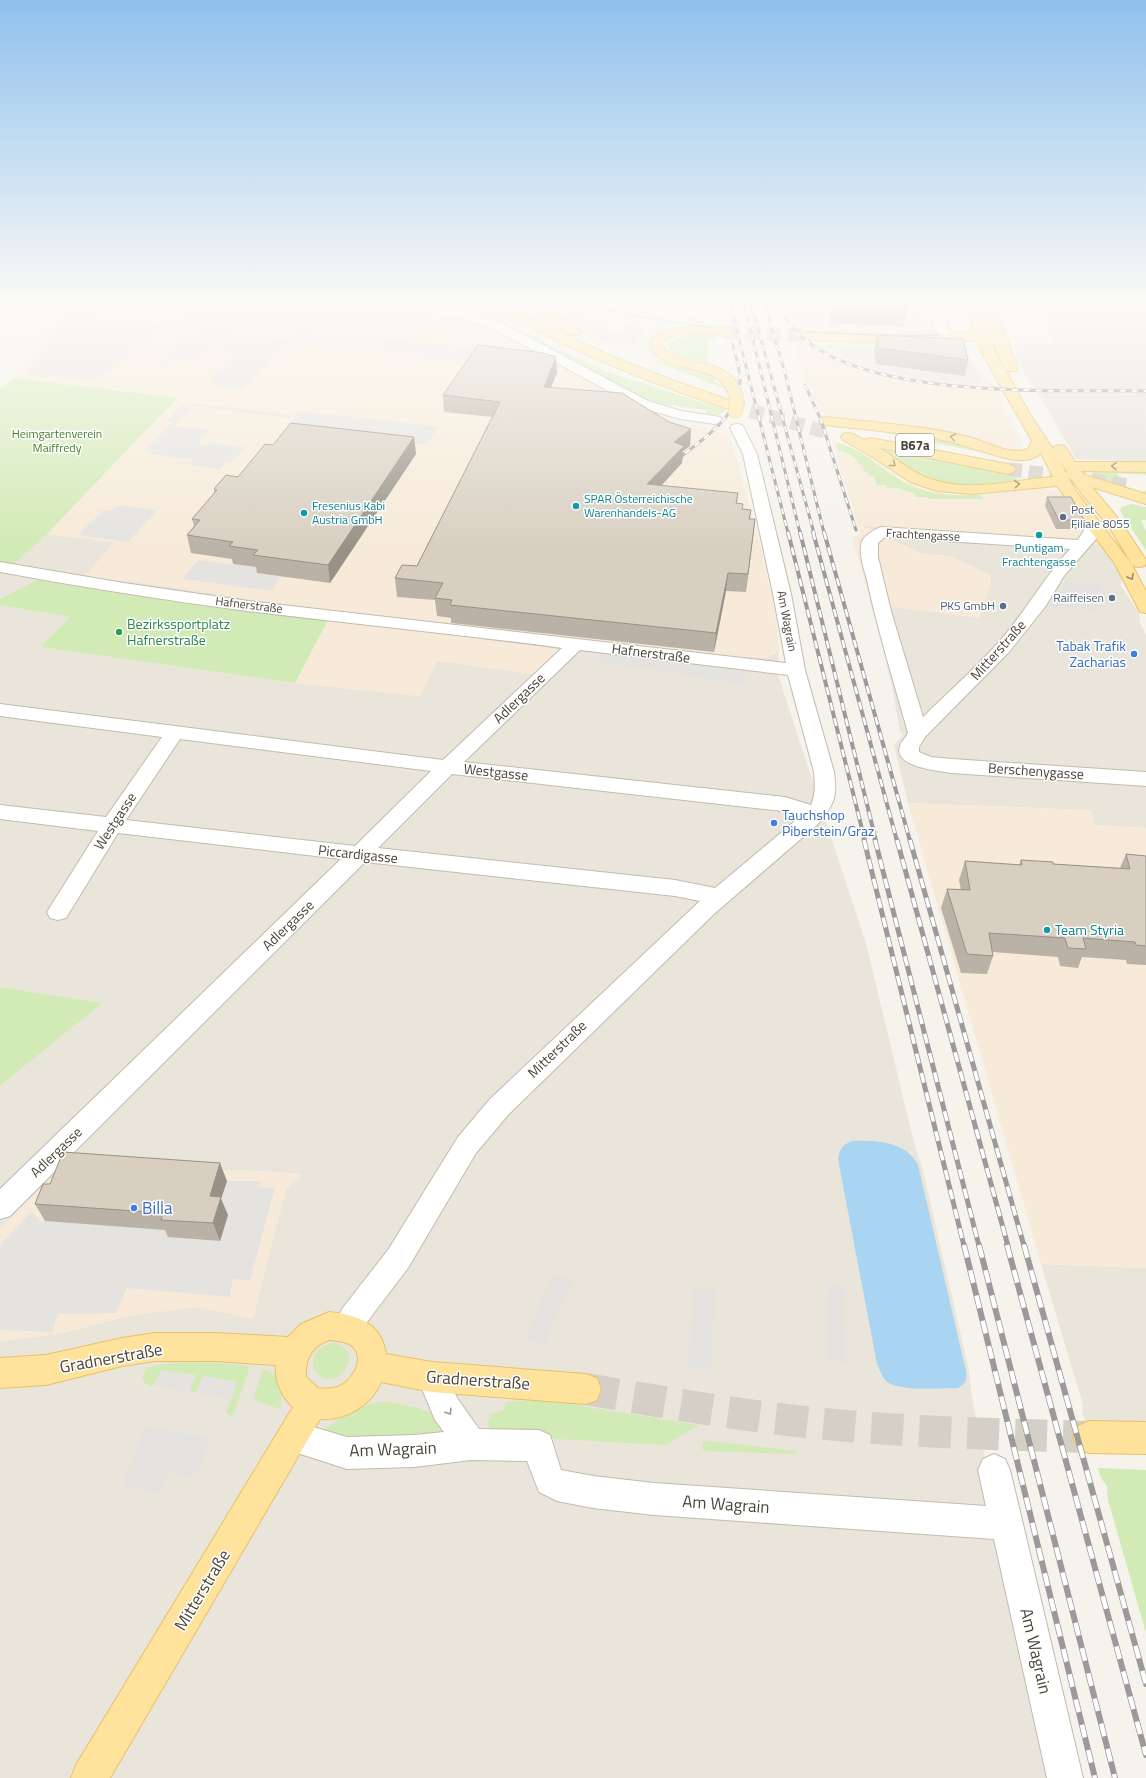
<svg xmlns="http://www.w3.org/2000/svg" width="1146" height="1778" font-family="'Titillium Web',sans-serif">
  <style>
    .residential { fill: #eae5da }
    .commercial { fill: #f7ead8 }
    .industrial { fill: #e6e2dd }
    .green { fill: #d2eab5 }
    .parking { fill: #e5e3e0 }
    .water { fill: #a9d4f2 }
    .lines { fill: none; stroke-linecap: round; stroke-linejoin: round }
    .major-tunnel-far1 { stroke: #d4d0c8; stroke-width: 14; stroke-dasharray: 14 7; stroke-linecap: butt }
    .major-tunnel { stroke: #d4d0c8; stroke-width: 32; stroke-dasharray: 32 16; stroke-linecap: butt }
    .minor-casing { stroke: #c2bbae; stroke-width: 2 }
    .major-casing { stroke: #e6c16a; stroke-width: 2 }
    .minor { fill: #fff; fill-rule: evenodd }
    .major { fill: #ffe39c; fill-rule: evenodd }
    .tram { stroke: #9a9a9a; stroke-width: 1 }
    .rail-far3-casing { stroke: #9a9a9a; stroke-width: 3 }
    .rail-far2-casing { stroke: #9a9a9a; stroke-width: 4 }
    .rail-far1-casing { stroke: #9a9a9a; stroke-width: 5 }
    .rail-casing { stroke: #9a9a9a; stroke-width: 6 }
    .rail-far3 { stroke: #fff; stroke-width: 2; stroke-dasharray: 6; stroke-linecap: butt }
    .rail-far2 { stroke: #fff; stroke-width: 2.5; stroke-dasharray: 8; stroke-linecap: butt }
    .rail-far1 { stroke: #fff; stroke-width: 3.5; stroke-dasharray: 10; stroke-linecap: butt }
    .rail { stroke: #fff; stroke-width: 4.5; stroke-dasharray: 13; stroke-linecap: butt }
    .major-bridge-casing { stroke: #e6c16a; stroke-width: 15; stroke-linecap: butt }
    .major-bridge { stroke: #ffe39c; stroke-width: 14 }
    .wall { fill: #bab2a6 }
    .shaded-wall { fill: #979187 }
    .building { fill: #d8cfc1; stroke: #979187 }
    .oneway { stroke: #9c8c66 }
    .oneway2 { stroke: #9c9892 }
    .culture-dot { fill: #0f9aa8; stroke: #fff; stroke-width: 1.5 }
    .service-dot { fill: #5c6f8a; stroke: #fff; stroke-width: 1.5 }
    .leisure-dot { fill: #2e9e5b; stroke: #fff; stroke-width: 1.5 }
    .shop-dot { fill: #3f7fe0; stroke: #fff; stroke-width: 1.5 }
    .labels { text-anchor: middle; stroke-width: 3; stroke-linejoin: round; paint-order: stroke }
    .far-park-label { font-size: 12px; fill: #4a7f2a; stroke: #fff }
    .far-culture-label { font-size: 12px; fill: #0d838f; stroke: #fff; text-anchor: start }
    .far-service-label { font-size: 12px; fill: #4e5e75; stroke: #fff; text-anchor: end }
    .far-street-label { font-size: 12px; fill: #4b4439; stroke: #fff }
    .shield { fill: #fff; stroke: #817c74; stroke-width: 1 }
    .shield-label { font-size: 13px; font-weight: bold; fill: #4b4439 }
    .leisure-label { font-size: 14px; fill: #27864d; stroke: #fff; text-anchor: start }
    .shop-label { font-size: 14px; fill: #366cbe; stroke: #fff; text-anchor: end }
    .street-label { font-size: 14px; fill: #4b4439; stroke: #fff }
    .culture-label { font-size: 14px; fill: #0d838f; stroke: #fff; text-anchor: start }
    .near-shop-label { font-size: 17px; fill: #366cbe; stroke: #fff; text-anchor: start }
    .near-street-label { font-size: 17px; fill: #4b4439; stroke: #fff }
  </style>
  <rect width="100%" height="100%" fill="#f6f3ec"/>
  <g class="residential">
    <polygon points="858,525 1103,544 1122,576 1121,586 1139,613 1140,623 1146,635 1146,828 1094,825 1090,810 908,803 894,745 903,735 900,732 892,686 871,604 979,618 991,583 990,575 950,556 923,554"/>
    <polygon points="47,534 115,542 84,577 158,585 325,610 717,656 773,655 779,648 778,675 867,947 914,1143 923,1171 968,1366 973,1404 994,1499 1057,1778 0,1778 0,1341 58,1334 132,1315 198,1307 253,1318 286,1189 301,1174 261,1171 64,1166 0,1229 0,1086 101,1003 0,987 0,605 70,617 40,647 295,683 420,696 437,661 534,674 559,650 203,605 39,579 0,599 0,563 13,565"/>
    <polygon points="1041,1264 1146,1268 1146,1422 1085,1421 1082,1411 1083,1405"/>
  </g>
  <g class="commercial">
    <polygon points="201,299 370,299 373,303 392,311 466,321 502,334 637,407 680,423 708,428 730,436 761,548 775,612 779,648 767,658 717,656 325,610 158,585 84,577 115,542 47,534 177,398 13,378 64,311 167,324"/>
    <polygon points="782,299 935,299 921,318 999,390 1003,406 1022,442 1019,453 968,438 825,418 814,399 802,370"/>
    <polygon points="832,441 862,452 907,484 934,493 952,495 981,495 1034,489 1046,488 1051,491 1064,491 1103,544 860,525 917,552 923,554 950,556 990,575 991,583 980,618 871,604 852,536 861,535"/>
    <polygon points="328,620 559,649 534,674 437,661 420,696 295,683"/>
    <polygon points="908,803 1091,810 1094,825 1146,828 1146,1268 1041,1264"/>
    <polygon points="73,1161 302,1174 286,1189 253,1319 197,1307 132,1315 58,1334 0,1341 0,1229 64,1166"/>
  </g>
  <g class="industrial">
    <polygon points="1050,299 1146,299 1146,462 1076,459 1038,393 1019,365 1014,346 1027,343 1056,344 1050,334 1043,312 1048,306"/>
    <polygon points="262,336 288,341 243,390 214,385"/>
  </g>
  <g class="green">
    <path d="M569 299 591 300 595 305 620 309 617 311C602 308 583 308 569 299Z"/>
    <polygon points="517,328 559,350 608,372 726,410 718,415 706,415 706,410 656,403 624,389 511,329"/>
    <path d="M717 334V339L707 342 710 354 706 355 710 363 684 358 669 350V344C682 333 701 335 717 334Z"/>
    <path d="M650 359C667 363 704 367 716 379L714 381 725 387V389Z"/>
    <polygon points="13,378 177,398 47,534 13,565 0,563 0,389"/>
    <polygon points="860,427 940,437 995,455 875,431"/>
    <path d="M836 442C867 451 881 471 908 484 930 496 956 495 981 495L983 499H929L928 497H916L914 493 897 488H887L886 485H877L874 476H869L867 472H864C861 462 850 452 839 451Z"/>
    <path d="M882 450 1012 475 1018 480C986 483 948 492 918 475 905 468 894 458 882 450Z"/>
    <polygon points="1093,469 1146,470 1146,475 1117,473 1129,490 1133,492 1146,491 1146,495 1103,483 1092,471"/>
    <polygon points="1131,504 1146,507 1146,520 1141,520 1146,531 1146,550 1120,511 1122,507"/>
    <polygon points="39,579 203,605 328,620 295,683 40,647 70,617 0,605 0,599"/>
    <polygon points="0,987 102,1003 0,1086"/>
    <path d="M334 1343C371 1351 331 1401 313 1368 311 1354 320 1345 334 1343Z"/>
    <path d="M216 1363 250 1366 234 1413 231 1416 226 1413 237 1382 203 1376 197 1391 193 1393 190 1390 195 1375 161 1370 154 1386C147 1386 145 1384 142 1378 143 1374 145 1370 149 1368 162 1361 200 1363 216 1363Z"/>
    <path d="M263 1369C284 1376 283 1391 280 1409L256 1401 254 1396Z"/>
    <polygon points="537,1400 565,1402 587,1407 699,1425 665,1445 501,1436 492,1433 488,1424 491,1414 504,1410 505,1402"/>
    <path d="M385 1401 418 1408 434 1414 448 1435 361 1446 319 1434C339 1418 360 1404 385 1401Z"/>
    <polygon points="710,1441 797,1451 797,1454 706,1451 702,1449 703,1442"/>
    <polygon points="1098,1468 1146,1470 1146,1633 1108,1500 1107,1486 1101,1478"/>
  </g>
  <g class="parking">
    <polygon points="236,299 269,299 230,333 200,355 161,362 163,358"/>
    <polygon points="795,299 819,299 819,313 801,312 797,307"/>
    <polygon points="571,312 586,315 582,318 587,317 617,334 626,324 648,328 634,346 617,343 612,345 574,327 562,318"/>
    <polygon points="70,314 134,323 163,327 94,381 26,373"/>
    <polygon points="1133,314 1146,315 1146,333 1137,327"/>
    <polygon points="299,330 348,335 522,353 515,365 288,341"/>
    <polygon points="239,332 262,336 214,385 208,382 233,355 228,352 218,350"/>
    <polygon points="1033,343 1056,344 1061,353 1051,353 1048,358 1018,357 1014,347 1021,345 1033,346"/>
    <polygon points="824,346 964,350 981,375 979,384 916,378 865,366"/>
    <polygon points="192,403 293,415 290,418 193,406 174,426 210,430 198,444 207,445 209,443 245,447 232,462 227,461 220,469 189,465 193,460 150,454 153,451 145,450 173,422 167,421 182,405 189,406"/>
    <polygon points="298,412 356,417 439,427 427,445 284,429"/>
    <polygon points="117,505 157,510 128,542 78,535 104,510 111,511"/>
    <polygon points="198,560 261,568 257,573 281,577 271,591 183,579"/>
    <polygon points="1065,582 1099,583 1106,596 1090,596 1098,611 1047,607"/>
    <polygon points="598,653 621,654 735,670 745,673 742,679 752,686 597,661"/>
    <polygon points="227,1181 260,1181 260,1187 275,1188 250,1280 233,1279 229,1297 127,1288 116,1313 58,1314 52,1332 0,1330 0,1245 31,1212 43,1223 45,1221 171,1230 169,1237 220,1241 217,1214"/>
    <polygon points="555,1273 574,1280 543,1346 524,1338"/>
    <polygon points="828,1283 845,1285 846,1364 827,1360"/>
    <polygon points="694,1288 716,1291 710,1370 688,1367"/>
    <polygon points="161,1370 196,1375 189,1393 154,1386"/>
    <polygon points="203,1376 237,1382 231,1399 196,1393"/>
    <polygon points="146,1426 211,1438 196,1478 168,1473 160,1493 122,1486"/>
  </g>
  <path class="water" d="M853 1141C877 1140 907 1142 918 1165L966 1371C967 1380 966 1384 958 1388 940 1388 900 1392 886 1381 882 1377 880 1370 877 1364L838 1159C840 1148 843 1144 853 1141Z"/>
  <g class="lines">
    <g class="major-tunnel-far1">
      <polyline points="725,332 807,336"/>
      <polyline points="730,405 830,433"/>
      <polyline points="1008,469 1126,485"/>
    </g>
    <path class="major-tunnel" d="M586 1389C656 1401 725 1413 796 1421 893 1432 991 1434 1089 1437"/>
    <defs>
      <g id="minor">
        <polygon points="378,299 390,299 400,303 463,311 498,321 648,401 682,411 720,417 722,420 720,423 715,424 680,419 638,407 490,327 462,319 397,310 379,303"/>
        <path d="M945 299H957L953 312 945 322 948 329 958 337 957 340C944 343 935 334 933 322L941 311Z"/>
        <path d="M737 424 742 425 744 428 757 454 791 594 805 670 834 772C838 799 833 806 816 826L714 914 508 1115 476 1153 408 1268 364 1326 359 1338 349 1342 339 1338 334 1328 342 1309 388 1250 458 1137 490 1099 700 901 675 896 365 862 10 1216 0 1219V1189L341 859 118 833 66 918 58 920 50 918 47 912 98 831 0 819V805L106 817 162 737 0 716V704L443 760 562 648C457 634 352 624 247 611 164 600 82 587 0 572V562L124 583 248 601 786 663 773 594 743 454 730 428 732 425ZM580 650 788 675 814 772C815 785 816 793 811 805L785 797 464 762ZM180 739 431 771 355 846 126 820ZM452 774 783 811 801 816 715 888 675 880 378 848Z"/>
        <path d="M1095 520 1101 522 1103 525 1096 539 1064 576 1045 607 1009 652 925 737 919 747V752L931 757 952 759 1146 772V786L952 773C940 771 892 767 900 746 901 742 906 737 908 733 894 682 878 632 867 580 864 569 858 552 862 541 865 535 875 529 881 527L1078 540 1089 522ZM885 537 1070 549C1043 579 1024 614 997 644 974 670 947 693 923 717L891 611 878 557V543Z"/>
        <polygon points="432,1362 443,1367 457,1398 479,1429 539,1430 550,1435 561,1470 593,1476 654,1483 986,1506 978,1470 983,1459 994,1454 1005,1459 1010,1470 1023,1524 1083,1778 1047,1778 994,1539 654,1515 593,1508 557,1501 539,1492 527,1461 471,1460 414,1467 347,1469 282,1448 277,1437 282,1426 293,1421 347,1437 414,1435 444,1432 435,1420 417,1377 421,1367"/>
      </g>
      <g id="major">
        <polygon points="388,299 405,299 430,307 432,310 430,313 426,314 390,302"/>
        <path d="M455 299H471L497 309 482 299H497L551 328 611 356 672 380 735 402 737 405 735 408H725C650 383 576 353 507 315L505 318H497L457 302Z"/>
        <polygon points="527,299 540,299 555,314 581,332 580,335 570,335 547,320"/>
        <path d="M965 299H977L978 310 987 333H992L979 299H991L1018 368 1016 371H1006L996 350 994 341H990L994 350 1031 416 1053 449 1055 446 1060 445 1065 446 1075 462H1146V472L1081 471 1085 475 1146 494V504L1092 487 1121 522 1146 560 1145 566 1139 567 1133 566 1109 527 1081 493 1072 480 1068 477 1075 490 1131 563 1146 591V613L1140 612 1115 564 1057 486 972 494 937 491 910 482 871 456 843 440 841 437 843 434 848 433 853 434 864 440 870 438 1008 464 1013 466 1016 469 1013 472 1008 474 880 448C894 457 906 468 921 475 962 495 1010 480 1053 477L1041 453C1034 461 1018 461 1009 459 986 454 964 444 941 440 903 432 864 430 826 425L821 424 819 421 821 418 826 417C874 423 922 425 969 437 987 442 1009 456 1028 449L1032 441 980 350 977 340 913 344 807 340 802 339 801 336 802 333 807 332 913 336 974 332 966 310ZM1059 459 1067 472 1066 473Z"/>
        <path d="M688 327 725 328 730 329 731 332 730 335 725 336C707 335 676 328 662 343L663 348C686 368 732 357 742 393L740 396H730C725 388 724 382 715 377 700 368 646 364 650 342 658 329 674 328 688 327Z"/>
        <path d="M329 1312C357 1315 381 1322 386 1354L432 1362 586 1374 597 1378 601 1389 597 1400 586 1404 432 1392 381 1382C372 1405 345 1421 320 1419L110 1778H71L76 1765 293 1407C282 1398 274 1379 276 1365L216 1361H155L122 1366 46 1385 0 1388V1358L46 1355 122 1338 155 1333H216L288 1337 301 1324ZM329 1340C337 1341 347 1341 353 1347 365 1359 353 1379 340 1386 333 1389 325 1389 318 1388L306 1377C305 1359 312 1346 329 1340Z"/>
        <polygon points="1089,1421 1146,1422 1146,1454 1089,1453 1078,1448 1073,1437 1078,1426"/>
      </g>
    </defs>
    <use href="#minor" class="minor-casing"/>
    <use href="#major" class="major-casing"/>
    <use href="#minor" class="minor"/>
    <use href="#major" class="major"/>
    <g class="tram">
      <path d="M566 299C581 309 599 309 616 312 650 318 683 325 717 327"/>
      <polyline points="678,309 688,318 701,323"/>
      <polyline points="1009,314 1024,299"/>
      <polyline points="806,332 898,336 939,335"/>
    </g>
    <defs>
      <g id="rail-far3">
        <polyline points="729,299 788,533"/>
        <polyline points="743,299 800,533"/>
        <polyline points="750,299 814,533"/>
        <polyline points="763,299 785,373 824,533"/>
        <path d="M782 312C829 404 1056 389 1146 391"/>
        <polyline points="805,385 821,420 856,530"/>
        <path d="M676 461C702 438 739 419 740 380 740 368 735 356 733 344"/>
      </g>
      <g id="rail-far2">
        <polyline points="788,532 865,841"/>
        <polyline points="800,532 876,841"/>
        <polyline points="813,532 897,841"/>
        <polyline points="824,532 910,841"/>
      </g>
      <g id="rail-far1">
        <polyline points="864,840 964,1246"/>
        <polyline points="875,840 979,1246"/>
        <polyline points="897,840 1008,1246"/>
        <polyline points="910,840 1024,1246"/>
      </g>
      <g id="rail">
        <polyline points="964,1245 1095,1778"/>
        <polyline points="979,1245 1115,1778"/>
        <polyline points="1007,1245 1146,1755"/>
        <polyline points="1024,1245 1146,1684"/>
      </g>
    </defs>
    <use href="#rail-far3" class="rail-far3-casing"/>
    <use href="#rail-far2" class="rail-far2-casing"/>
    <use href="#rail-far1" class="rail-far1-casing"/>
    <use href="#rail" class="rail-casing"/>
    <use href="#rail-far3" class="rail-far3"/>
    <use href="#rail-far2" class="rail-far2"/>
    <use href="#rail-far1" class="rail-far1"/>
    <use href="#rail" class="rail"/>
    <defs>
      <polyline id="major-bridge" points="735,393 737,403 735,412"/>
    </defs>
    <use href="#major-bridge" class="major-bridge-casing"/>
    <use href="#major-bridge" class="major-bridge"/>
  </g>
  <g class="wall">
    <polygon points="829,299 905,299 907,311 904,327 830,323"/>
    <polygon points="877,335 968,360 965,376 876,364 874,351"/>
    <polygon points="557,373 551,387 690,446 683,451 682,463 661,486 738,493 737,503 743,509 751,510 750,519 755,519 746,592 726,591 714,652 451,623 451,618 437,616 435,600 397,597 395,578 417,566 492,417 444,412 443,395"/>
    <polygon points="414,437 416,454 330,583 257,573 256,567 233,564 232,559 191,553 187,535 194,526 192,519 214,493 214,489 238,477 273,445"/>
    <polygon points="1047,497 1084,520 1081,529 1056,529 1045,506"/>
    <polygon points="1126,854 1146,856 1146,965 1127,964 1126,960 1082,957 1078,968 1060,966 1058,957 993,952 993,956 987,974 961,973 941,908 947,889 961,890 959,880 965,861 1019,865 1021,860 1053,864 1120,868"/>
    <polygon points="227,1181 221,1199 228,1215 220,1241 168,1237 165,1230 45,1221 35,1204 50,1184"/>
  </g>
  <g class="shaded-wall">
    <polygon points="556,357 557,373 544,403 544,387"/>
    <polygon points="691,429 690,446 683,451 682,463 646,502 647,484 674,442"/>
    <polygon points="414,437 416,454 330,583 328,565"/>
    <polygon points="755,519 753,537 746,592 748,574"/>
    <polygon points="728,573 726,591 714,652 716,633"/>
    <polygon points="220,1163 227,1181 221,1199 228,1215 220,1241 213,1223 210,1196"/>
  </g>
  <g class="building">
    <polygon points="832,299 905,299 907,311 833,307"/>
    <polygon points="877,335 963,339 968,360 879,348"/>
    <polygon points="478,345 544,353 556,357 544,387 622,393 669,422 691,429 674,442 684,446 647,484 738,493 736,503 743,504 742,509 751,510 749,519 755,519 748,574 728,573 716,633 450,605 452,600 435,598 443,583 395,578 402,565 417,566 500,402 443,395"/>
    <polygon points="291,423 414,437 328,565 253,555 258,550 229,546 233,542 187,535 200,520 192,519 217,490 214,489 226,475 238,477 265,444 273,445"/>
    <polygon points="1047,497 1071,497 1084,520 1059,520"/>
    <polygon points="1126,854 1146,856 1146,946 1136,945 1135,942 1083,938 1086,949 1068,948 1065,938 989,933 993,956 967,954 947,889 970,890 965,861 1022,865 1021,860 1053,862 1053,864 1130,869"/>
    <polygon points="63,1152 220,1163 210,1196 221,1197 213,1223 161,1220 163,1213 35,1204 43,1184 50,1184"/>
  </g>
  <defs><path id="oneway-chevron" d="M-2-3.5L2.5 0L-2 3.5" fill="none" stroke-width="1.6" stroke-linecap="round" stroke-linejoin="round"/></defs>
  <g class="oneway">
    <use href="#oneway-chevron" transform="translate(953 437) rotate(-166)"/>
    <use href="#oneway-chevron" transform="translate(893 464) rotate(36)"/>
    <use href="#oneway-chevron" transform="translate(1114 466) rotate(-178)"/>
    <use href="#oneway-chevron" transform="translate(1017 484) rotate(-7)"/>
    <use href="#oneway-chevron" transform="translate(1131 577) rotate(61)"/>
  </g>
  <use class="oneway2" href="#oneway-chevron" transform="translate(449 1412) rotate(57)"/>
  <linearGradient id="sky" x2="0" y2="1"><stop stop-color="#8fc1ec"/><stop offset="0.55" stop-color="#fbfaf6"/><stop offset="1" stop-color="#fbfaf6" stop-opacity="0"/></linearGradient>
  <rect width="1146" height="548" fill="url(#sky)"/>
  <g class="culture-dot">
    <circle cx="576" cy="506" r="4"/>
    <circle cx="304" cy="513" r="4"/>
    <circle cx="1039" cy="535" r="4"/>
    <circle cx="1047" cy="930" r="4"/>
  </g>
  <g class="service-dot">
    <circle cx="1063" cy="517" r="4"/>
    <circle cx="1112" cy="598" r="4"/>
    <circle cx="1003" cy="606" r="4"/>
  </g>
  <circle class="leisure-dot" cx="119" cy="632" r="4"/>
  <g class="shop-dot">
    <circle cx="1134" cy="654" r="4"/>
    <circle cx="774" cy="823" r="4"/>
    <circle cx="134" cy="1208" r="4"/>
  </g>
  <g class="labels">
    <g class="far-park-label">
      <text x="57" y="438">Heimgartenverein<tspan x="57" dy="14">Maiffredy</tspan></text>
    </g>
    <g class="far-culture-label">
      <text x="584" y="503">SPAR Österreichische<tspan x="584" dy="14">Warenhandels-AG</tspan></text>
      <text x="312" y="510">Fresenius Kabi<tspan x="312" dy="14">Austria GmbH</tspan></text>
      <text x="1039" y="552" text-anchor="middle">Puntigam<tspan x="1039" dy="14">Frachtengasse</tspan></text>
    </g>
    <g class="far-service-label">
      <text x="1071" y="514" text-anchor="start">Post<tspan x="1071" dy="14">Filiale 8055</tspan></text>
      <text x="1104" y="602">Raiffeisen</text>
      <text x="995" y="610">PKS GmbH</text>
    </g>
    <g class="far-street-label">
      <text transform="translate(923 535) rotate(3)" y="4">Frachtengasse</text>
      <text transform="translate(249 605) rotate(7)" y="4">Hafnerstraße</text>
      <text transform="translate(787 621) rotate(79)" y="4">Am Wagrain</text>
    </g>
    <rect class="shield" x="896" y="434" width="38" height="22" rx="3"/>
    <g class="shield-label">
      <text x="915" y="450">B67a</text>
    </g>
    <g class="leisure-label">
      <text x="127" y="629">Bezirkssportplatz<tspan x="127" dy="16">Hafnerstraße</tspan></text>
    </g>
    <g class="shop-label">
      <text x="1126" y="651">Tabak Trafik<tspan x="1126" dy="16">Zacharias</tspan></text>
      <text x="782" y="820" text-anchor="start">Tauchshop<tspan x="782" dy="16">Piberstein/Graz</tspan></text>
    </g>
    <g class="street-label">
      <text transform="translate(998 650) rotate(-48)" y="5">Mitterstraße</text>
      <text transform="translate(651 653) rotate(7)" y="5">Hafnerstraße</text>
      <text transform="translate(519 698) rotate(-44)" y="5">Adlergasse</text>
      <text transform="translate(1036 771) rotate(4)" y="5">Berschenygasse</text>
      <text transform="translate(496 772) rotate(6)" y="5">Westgasse</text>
      <text transform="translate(115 821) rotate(-57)" y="5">Westgasse</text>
      <text transform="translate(358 854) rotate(6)" y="5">Piccardigasse</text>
      <text transform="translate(288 925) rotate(-44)" y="5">Adlergasse</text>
      <text transform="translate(557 1049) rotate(-44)" y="5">Mitterstraße</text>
      <text transform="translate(56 1152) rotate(-44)" y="5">Adlergasse</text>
    </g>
    <g class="culture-label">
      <text x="1055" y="935">Team Styria</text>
    </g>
    <g class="near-shop-label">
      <text x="142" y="1214">Billa</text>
    </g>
    <g class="near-street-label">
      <text transform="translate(111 1358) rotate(-10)" y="6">Gradnerstraße</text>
      <text transform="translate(478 1380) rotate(4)" y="6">Gradnerstraße</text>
      <text transform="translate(393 1449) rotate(-2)" y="6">Am Wagrain</text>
      <text transform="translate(726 1504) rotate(4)" y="6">Am Wagrain</text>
      <text transform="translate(202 1590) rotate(-59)" y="6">Mitterstraße</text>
      <text transform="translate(1036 1651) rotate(77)" y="6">Am Wagrain</text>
    </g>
  </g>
</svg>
